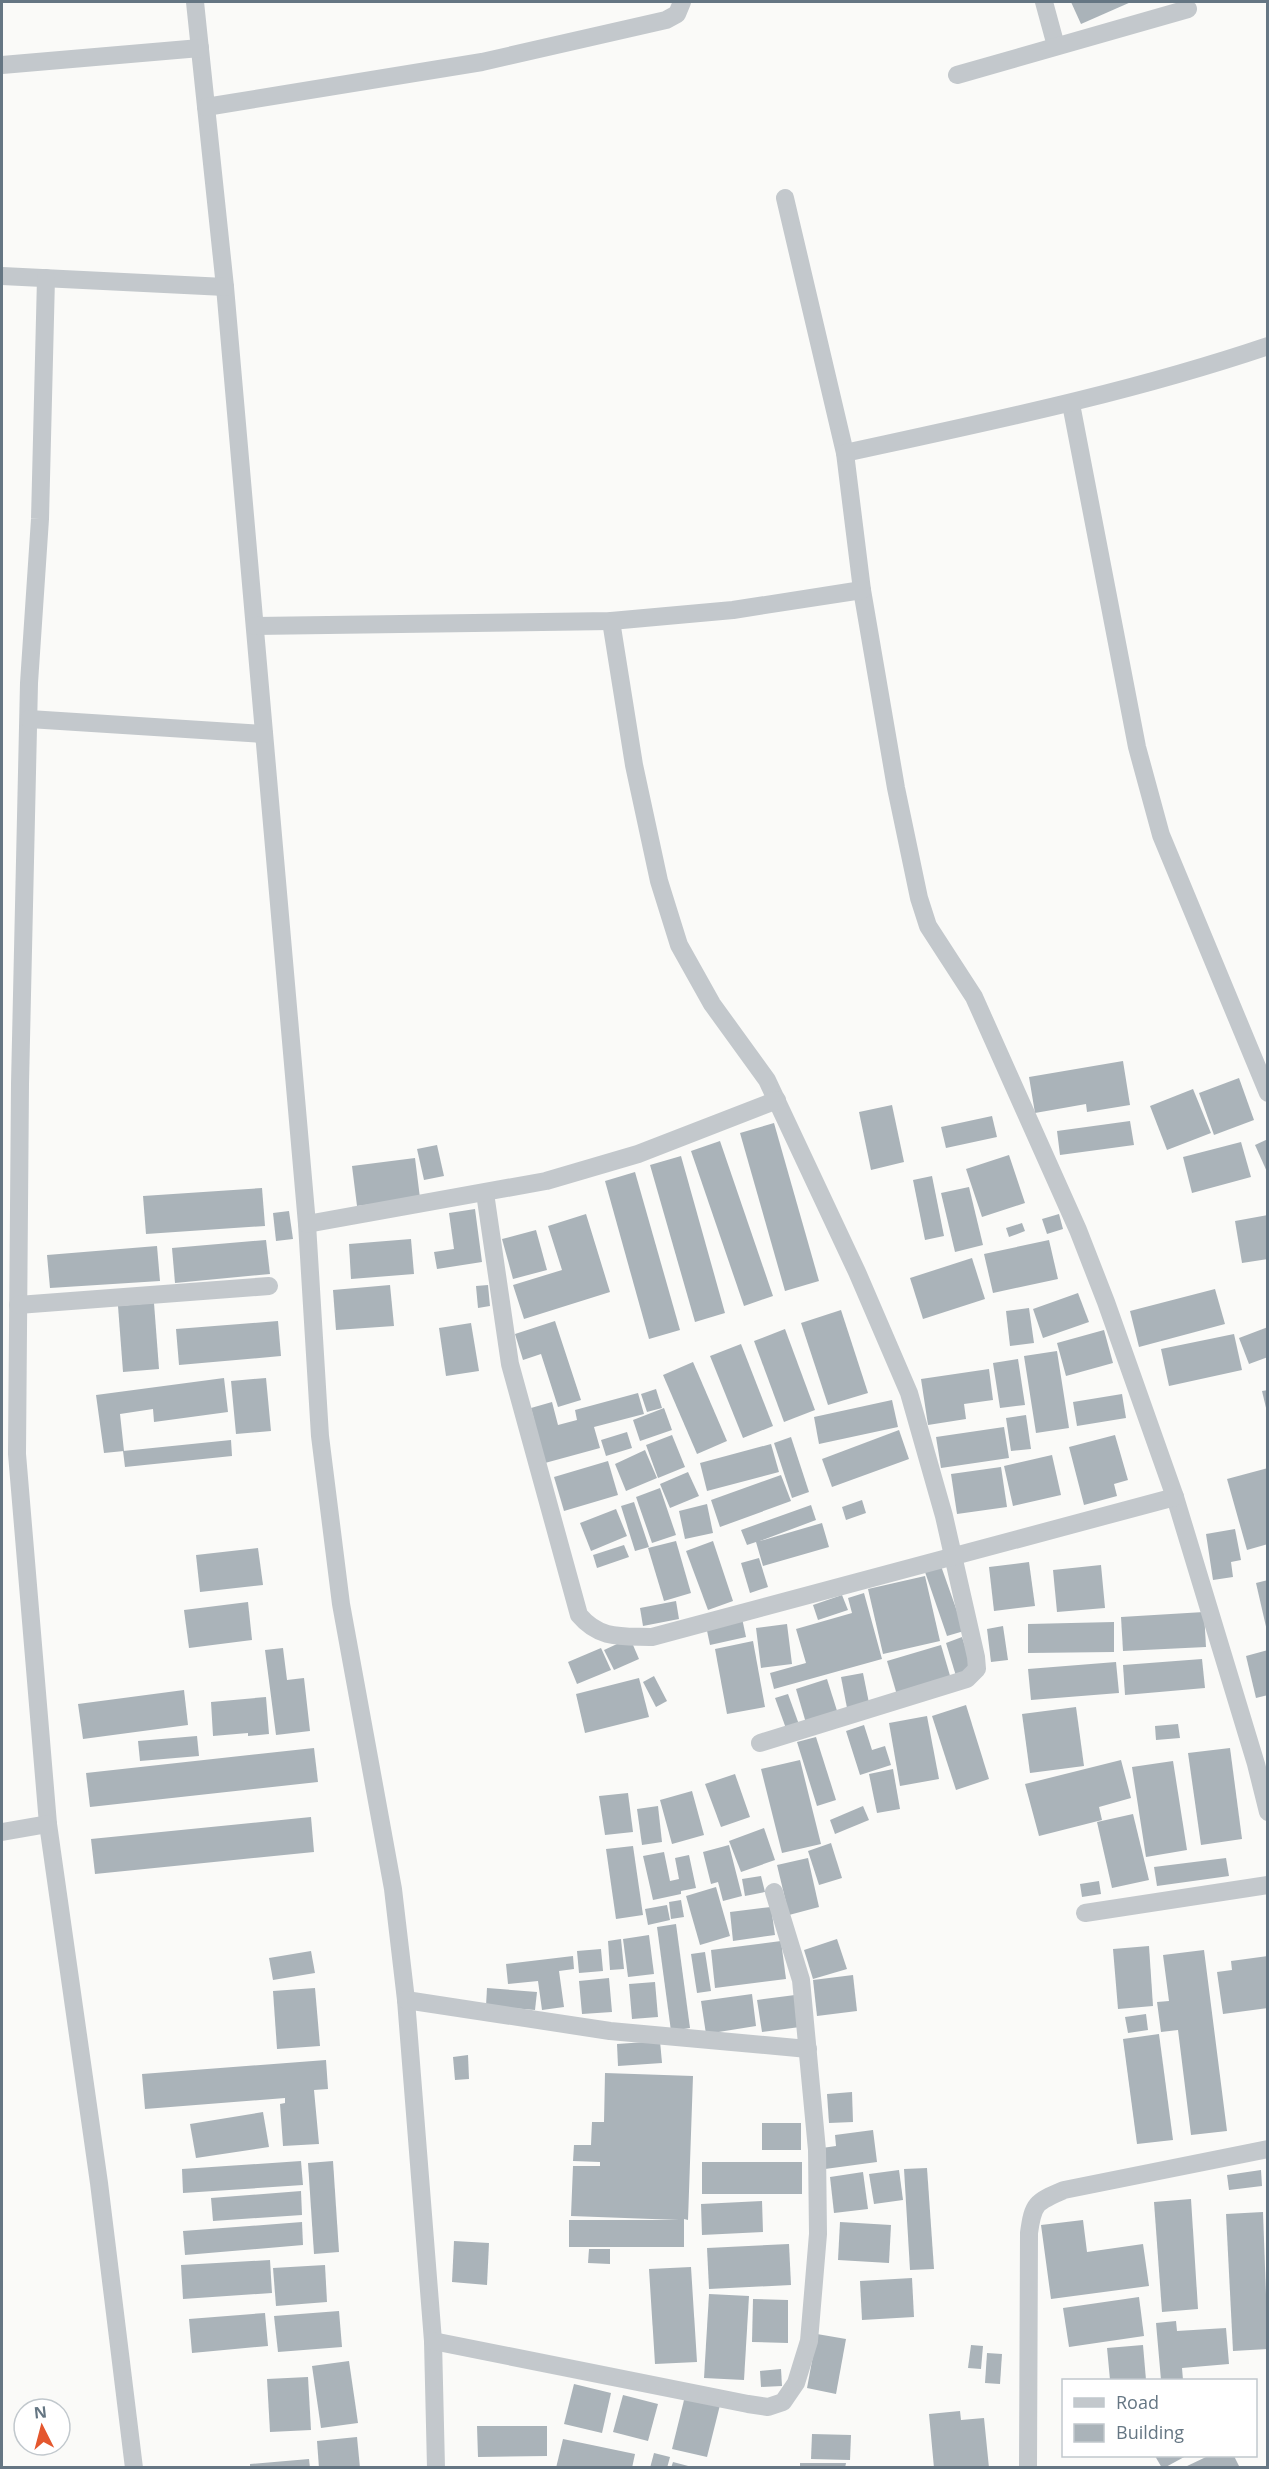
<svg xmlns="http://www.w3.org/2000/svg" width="1269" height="2469" font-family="'Open Sans',sans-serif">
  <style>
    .building { fill: #aab3b9 }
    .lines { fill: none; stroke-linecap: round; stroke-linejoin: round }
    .minor { stroke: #c3c8cc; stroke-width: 18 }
  </style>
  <rect width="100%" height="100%" fill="#fafaf8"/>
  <g class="building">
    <polygon points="1071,2 1131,2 1081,24"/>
    <polygon points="1123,1061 1130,1105 1087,1112 1086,1104 1035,1113 1029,1077"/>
    <polygon points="1239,1078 1254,1120 1214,1135 1199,1093"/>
    <polygon points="1193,1089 1211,1133 1167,1150 1150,1106"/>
    <polygon points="892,1105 904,1162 871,1170 859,1112"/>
    <polygon points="992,1116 997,1137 946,1148 941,1127"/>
    <polygon points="1130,1121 1134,1145 1060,1155 1057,1131"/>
    <polygon points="774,1123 819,1281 785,1291 740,1133"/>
    <polygon points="1268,1139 1268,1174 1255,1145"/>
    <polygon points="720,1141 773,1296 744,1306 691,1151"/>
    <polygon points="1241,1142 1251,1177 1192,1193 1183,1157"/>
    <polygon points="437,1145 444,1176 424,1180 417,1149"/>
    <polygon points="1009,1155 1025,1203 982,1217 966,1169"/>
    <polygon points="681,1156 725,1313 695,1322 650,1165"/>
    <polygon points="415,1158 420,1198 357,1206 352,1166"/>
    <polygon points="635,1172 680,1330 649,1339 605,1181"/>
    <polygon points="932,1176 944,1236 925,1240 913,1180"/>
    <polygon points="969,1187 983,1245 955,1252 941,1193"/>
    <polygon points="262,1188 265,1226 146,1234 143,1196"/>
    <polygon points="475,1209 482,1262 437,1269 434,1252 454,1249 449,1213"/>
    <polygon points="289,1211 293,1239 276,1241 273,1213"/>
    <polygon points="586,1214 610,1292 524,1319 513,1285 562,1270 548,1226"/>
    <polygon points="1059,1214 1063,1229 1047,1234 1042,1219"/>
    <polygon points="1268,1215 1268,1259 1242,1263 1235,1221"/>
    <polygon points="1022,1223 1025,1231 1009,1237 1006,1228"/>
    <polygon points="536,1230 547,1270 513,1279 502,1239"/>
    <polygon points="411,1239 414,1274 351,1279 349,1244"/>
    <polygon points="266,1240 270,1274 175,1283 172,1248"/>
    <polygon points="1049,1240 1058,1279 993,1293 984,1254"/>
    <polygon points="157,1246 160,1281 50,1288 47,1255"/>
    <polygon points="972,1258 985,1299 923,1319 910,1278"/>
    <polygon points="390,1285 394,1326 336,1330 333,1290"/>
    <polygon points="488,1285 490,1306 478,1308 476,1286"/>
    <polygon points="1215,1289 1225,1324 1139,1347 1130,1311"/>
    <polygon points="1078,1293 1089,1322 1043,1338 1033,1309"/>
    <polygon points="154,1303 159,1369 123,1372 118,1306"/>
    <polygon points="1029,1308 1034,1343 1010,1346 1006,1311"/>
    <polygon points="841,1310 868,1393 828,1405 801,1323"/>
    <polygon points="278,1321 281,1356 179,1365 176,1329"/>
    <polygon points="555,1321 581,1400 558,1407 541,1354 523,1360 515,1334"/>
    <polygon points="471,1323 479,1371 446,1376 439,1328"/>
    <polygon points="1268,1327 1268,1357 1249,1364 1239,1338"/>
    <polygon points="785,1329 815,1410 784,1422 754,1341"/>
    <polygon points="1104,1330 1113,1363 1066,1376 1057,1343"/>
    <polygon points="1234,1334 1242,1370 1169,1386 1161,1349"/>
    <polygon points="741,1344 773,1426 743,1438 710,1356"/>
    <polygon points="1057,1351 1069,1428 1036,1433 1024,1356"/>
    <polygon points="1018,1359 1025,1405 1000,1408 993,1363"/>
    <polygon points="693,1362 727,1441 697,1454 663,1375"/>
    <polygon points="989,1369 993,1400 964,1404 966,1419 928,1425 921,1379"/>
    <polygon points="224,1378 228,1412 154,1422 153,1409 120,1414 124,1451 104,1453 96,1395"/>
    <polygon points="266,1378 271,1431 236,1434 231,1381"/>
    <polygon points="656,1389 662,1408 647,1412 641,1394"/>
    <polygon points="1268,1390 1268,1412 1267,1412 1262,1391"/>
    <polygon points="638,1393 644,1414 594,1427 600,1448 545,1463 531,1408 552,1402 558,1425 577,1420 575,1410"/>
    <polygon points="1122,1394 1126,1418 1077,1426 1073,1402"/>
    <polygon points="892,1400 898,1427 819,1444 814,1417"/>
    <polygon points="664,1408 672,1430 640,1441 633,1420"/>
    <polygon points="1026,1415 1031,1449 1011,1451 1006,1418"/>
    <polygon points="1004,1427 1009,1458 941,1468 936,1437"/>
    <polygon points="899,1430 909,1459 832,1487 822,1459"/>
    <polygon points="627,1432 632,1448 606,1456 601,1440"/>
    <polygon points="672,1435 685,1467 658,1478 646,1445"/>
    <polygon points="1115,1435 1128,1480 1114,1484 1117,1496 1084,1505 1069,1447"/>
    <polygon points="791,1437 809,1492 792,1498 774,1443"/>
    <polygon points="231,1440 232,1456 125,1467 123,1451"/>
    <polygon points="771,1444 779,1472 707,1491 700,1463"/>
    <polygon points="645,1450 657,1478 626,1491 615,1464"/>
    <polygon points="1052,1455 1061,1495 1013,1506 1004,1466"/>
    <polygon points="608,1461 618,1495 564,1511 554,1477"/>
    <polygon points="1001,1467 1007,1507 957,1514 951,1474"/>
    <polygon points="1268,1468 1268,1544 1247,1550 1227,1479"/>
    <polygon points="688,1472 699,1496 670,1508 660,1484"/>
    <polygon points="781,1475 791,1501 720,1527 711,1500"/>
    <polygon points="660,1488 676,1535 652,1543 636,1497"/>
    <polygon points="862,1500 866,1513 846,1520 842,1507"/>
    <polygon points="634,1502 649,1547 635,1551 621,1506"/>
    <polygon points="707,1504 713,1533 685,1539 679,1511"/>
    <polygon points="811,1505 816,1520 760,1541 822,1523 829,1547 763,1566 756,1542 747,1545 741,1530"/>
    <polygon points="616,1509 627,1536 591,1551 580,1523"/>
    <polygon points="1235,1529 1241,1560 1231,1562 1233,1577 1213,1580 1206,1534"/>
    <polygon points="676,1541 691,1593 664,1601 648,1548"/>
    <polygon points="713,1541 733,1601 708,1610 686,1551"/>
    <polygon points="624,1545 629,1557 597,1568 593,1555"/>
    <polygon points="258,1548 263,1585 200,1592 196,1555"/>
    <polygon points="759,1558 768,1587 750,1593 741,1563"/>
    <polygon points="1029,1562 1035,1606 994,1611 989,1567"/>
    <polygon points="1101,1565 1105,1608 1057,1612 1053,1570"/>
    <polygon points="941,1566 964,1631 947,1636 925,1572"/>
    <polygon points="925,1576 940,1641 883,1654 868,1589"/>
    <polygon points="1268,1580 1268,1631 1267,1631 1256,1583"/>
    <polygon points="864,1593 882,1659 774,1689 770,1673 806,1663 796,1629 852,1613 848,1598"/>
    <polygon points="842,1595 848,1610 818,1620 813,1605"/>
    <polygon points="676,1601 679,1619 643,1626 640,1608"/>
    <polygon points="248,1602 252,1640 189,1648 184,1610"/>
    <polygon points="1204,1612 1206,1647 1123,1651 1121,1617"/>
    <polygon points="742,1618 746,1637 710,1645 706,1626"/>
    <polygon points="1114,1622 1114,1652 1028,1653 1028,1624"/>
    <polygon points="787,1624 792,1664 761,1668 756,1628"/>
    <polygon points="1003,1626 1008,1660 991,1662 987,1629"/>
    <polygon points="962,1637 973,1671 956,1676 946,1643"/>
    <polygon points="630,1638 639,1659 614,1670 604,1650"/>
    <polygon points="753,1641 765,1707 727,1714 715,1649"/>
    <polygon points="941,1645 951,1679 897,1695 887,1661"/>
    <polygon points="283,1648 287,1680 304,1678 310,1731 276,1735 265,1650"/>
    <polygon points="601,1648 611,1670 577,1684 568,1662"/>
    <polygon points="1268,1650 1268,1695 1256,1698 1246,1656"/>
    <polygon points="1202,1659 1205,1688 1125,1695 1123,1665"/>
    <polygon points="1116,1662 1119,1693 1031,1700 1028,1669"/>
    <polygon points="863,1673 869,1703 847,1708 841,1677"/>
    <polygon points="654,1676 667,1701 656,1707 643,1682"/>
    <polygon points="639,1678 649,1717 585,1733 576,1694"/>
    <polygon points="827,1679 838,1714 806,1723 796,1689"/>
    <polygon points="184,1690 188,1725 83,1739 78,1704"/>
    <polygon points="788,1694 801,1730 788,1734 775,1698"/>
    <polygon points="266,1697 269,1734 248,1736 248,1733 213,1736 211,1702"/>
    <polygon points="966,1705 989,1779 956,1790 932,1716"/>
    <polygon points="1076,1707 1084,1766 1030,1773 1022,1714"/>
    <polygon points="927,1716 939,1779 900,1786 889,1723"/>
    <polygon points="1178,1724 1180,1738 1156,1740 1155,1726"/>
    <polygon points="864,1725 872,1750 885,1746 891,1765 860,1775 846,1731"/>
    <polygon points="197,1736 199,1756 140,1761 138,1741"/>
    <polygon points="816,1737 836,1800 817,1806 797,1742"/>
    <polygon points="314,1748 318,1782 90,1807 86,1773"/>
    <polygon points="1230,1748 1242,1839 1201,1845 1188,1753"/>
    <polygon points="800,1760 821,1844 782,1853 761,1769"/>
    <polygon points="1121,1760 1131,1798 1099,1807 1102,1820 1039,1836 1025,1784"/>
    <polygon points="1173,1761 1187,1850 1146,1857 1132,1767"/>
    <polygon points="893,1769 900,1809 877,1813 869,1774"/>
    <polygon points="735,1774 750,1817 721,1827 705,1784"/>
    <polygon points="692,1791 704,1835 672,1844 660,1800"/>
    <polygon points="628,1793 633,1832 605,1835 599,1796"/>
    <polygon points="658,1806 662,1842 642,1845 637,1809"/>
    <polygon points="863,1806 869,1820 835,1834 830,1820"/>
    <polygon points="1133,1814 1149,1880 1112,1888 1097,1822"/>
    <polygon points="311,1817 314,1852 95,1874 91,1839"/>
    <polygon points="764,1828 775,1860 741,1872 729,1841"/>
    <polygon points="831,1843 842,1878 819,1885 808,1851"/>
    <polygon points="729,1845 742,1896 723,1901 718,1882 711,1884 703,1852"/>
    <polygon points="633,1846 643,1915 616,1919 606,1849"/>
    <polygon points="664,1852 670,1881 679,1879 675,1858 689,1855 696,1888 681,1891 681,1894 653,1900 643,1856"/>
    <polygon points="808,1858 819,1907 789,1915 777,1865"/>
    <polygon points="1226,1858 1229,1876 1157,1886 1154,1867"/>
    <polygon points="761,1876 765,1892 745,1896 742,1879"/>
    <polygon points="1099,1881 1101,1894 1082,1897 1080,1884"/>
    <polygon points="716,1887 730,1936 700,1945 686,1896"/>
    <polygon points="681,1900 684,1917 671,1919 669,1902"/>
    <polygon points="667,1905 670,1920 648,1925 645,1909"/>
    <polygon points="771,1907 775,1935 733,1941 730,1912"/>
    <polygon points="676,1924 690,2028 671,2031 657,1927"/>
    <polygon points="649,1935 654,1974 628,1977 623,1939"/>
    <polygon points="621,1939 624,1969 610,1970 608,1941"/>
    <polygon points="837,1939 847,1969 813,1979 804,1950"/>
    <polygon points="781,1941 786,1979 715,1988 711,1950"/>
    <polygon points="1149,1946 1153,2006 1118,2009 1113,1949"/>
    <polygon points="601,1949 603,1971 579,1973 577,1951"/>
    <polygon points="1204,1950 1227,2131 1191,2135 1178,2030 1161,2032 1157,2002 1169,2001 1163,1955"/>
    <polygon points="311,1951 315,1973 273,1980 269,1958"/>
    <polygon points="705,1952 711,1991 697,1993 691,1954"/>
    <polygon points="573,1956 574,1969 559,1971 564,2007 542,2010 538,1981 508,1984 506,1964"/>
    <polygon points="1268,1956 1268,2008 1223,2014 1217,1972 1232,1970 1231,1961"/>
    <polygon points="853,1975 857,2011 817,2016 813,1980"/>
    <polygon points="609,1978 612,2012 582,2014 579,1981"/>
    <polygon points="655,1982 658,2017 632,2019 629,1984"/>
    <polygon points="315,1988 320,2046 277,2049 273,1991"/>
    <polygon points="487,1988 537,1992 535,2010 486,2006"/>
    <polygon points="752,1994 756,2026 706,2034 701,2001"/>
    <polygon points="795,1995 800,2027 762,2032 757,2000"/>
    <polygon points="1146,2014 1148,2030 1128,2033 1125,2017"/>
    <polygon points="1159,2034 1173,2140 1137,2144 1123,2039"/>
    <polygon points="660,2041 662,2063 618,2066 617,2044"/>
    <polygon points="468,2055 469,2079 455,2080 453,2057"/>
    <polygon points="326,2060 328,2089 314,2090 319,2144 283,2146 280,2104 285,2103 285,2098 145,2109 142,2074"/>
    <polygon points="605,2073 693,2076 688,2220 684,2219 684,2247 569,2247 569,2220 679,2220 571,2216 573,2166 600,2166 600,2162 573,2161 574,2145 591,2145 592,2122 604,2122"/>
    <polygon points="852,2092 853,2122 829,2123 827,2094"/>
    <polygon points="263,2112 269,2147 196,2158 190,2124"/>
    <rect x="762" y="2123" width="39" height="27"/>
    <polygon points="873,2130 877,2162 825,2169 822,2148 836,2146 835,2135"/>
    <polygon points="301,2161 303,2185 183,2193 182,2169"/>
    <polygon points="333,2161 339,2252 314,2254 308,2163"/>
    <rect x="702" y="2162" width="100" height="32"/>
    <polygon points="927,2168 934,2269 910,2270 904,2169"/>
    <polygon points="899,2170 903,2200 874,2204 869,2174"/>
    <polygon points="1261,2170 1262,2186 1229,2190 1227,2175"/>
    <polygon points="863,2172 868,2209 834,2213 830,2177"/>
    <polygon points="301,2191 302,2215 213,2221 211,2198"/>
    <polygon points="1191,2199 1198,2309 1162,2312 1154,2202"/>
    <polygon points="762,2201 763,2232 702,2235 701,2204"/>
    <polygon points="1263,2212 1268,2349 1233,2351 1226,2214"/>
    <polygon points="1083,2220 1087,2252 1143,2244 1149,2286 1051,2299 1041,2225"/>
    <polygon points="302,2222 303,2245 185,2255 183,2231"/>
    <polygon points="840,2222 891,2225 889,2263 838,2260"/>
    <polygon points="454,2241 489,2243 487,2285 452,2282"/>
    <polygon points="789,2244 791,2285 709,2289 707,2248"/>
    <polygon points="589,2249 610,2249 610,2264 588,2263"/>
    <polygon points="270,2260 272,2293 183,2299 181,2265"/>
    <polygon points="325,2265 327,2302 276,2306 273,2268"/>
    <polygon points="691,2267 697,2362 655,2364 649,2269"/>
    <polygon points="912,2278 914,2317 862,2320 860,2281"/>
    <polygon points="709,2294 749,2296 744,2380 704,2378"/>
    <polygon points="1139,2297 1144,2336 1069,2347 1063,2308"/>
    <polygon points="753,2299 788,2300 788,2343 752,2342"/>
    <polygon points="339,2311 342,2347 278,2352 274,2316"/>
    <polygon points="265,2313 268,2346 192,2353 189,2319"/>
    <polygon points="1176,2321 1177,2331 1226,2328 1229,2364 1182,2368 1183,2380 1161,2380 1156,2323"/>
    <polygon points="817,2334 846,2339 836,2394 807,2388"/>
    <polygon points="971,2345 983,2346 981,2369 968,2368"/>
    <polygon points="1143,2345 1146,2380 1110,2380 1107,2348"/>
    <polygon points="987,2353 1002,2354 1000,2384 985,2383"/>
    <polygon points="349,2361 358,2423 321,2428 312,2366"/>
    <polygon points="781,2369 782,2386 761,2387 760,2371"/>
    <polygon points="308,2377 311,2430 270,2432 267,2379"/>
    <polygon points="574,2384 611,2393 602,2433 564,2424"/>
    <polygon points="623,2395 658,2404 648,2441 613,2432"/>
    <polygon points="685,2396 720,2405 707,2457 672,2449"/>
    <polygon points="960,2411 961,2420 984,2418 989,2468 934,2468 929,2414"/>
    <polygon points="477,2426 547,2426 547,2456 478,2457"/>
    <polygon points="812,2434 851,2435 850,2460 811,2459"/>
    <polygon points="357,2437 360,2468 319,2468 317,2441"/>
    <polygon points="563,2439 635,2454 632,2468 556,2468"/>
    <polygon points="654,2453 670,2457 667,2468 650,2468"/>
    <polygon points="1155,2456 1186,2456 1164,2468 1162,2468"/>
    <polygon points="1208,2456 1234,2456 1240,2468 1183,2468"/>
    <polygon points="309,2459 310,2468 250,2468 250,2464"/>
    <polygon points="673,2462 692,2467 692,2468 671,2468"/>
    <polygon points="800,2463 846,2463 845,2468 800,2468"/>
  </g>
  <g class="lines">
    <g class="minor">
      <polyline points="195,2 225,287 307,1224 320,1436 341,1604 393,1889 406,2000 433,2341 436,2468"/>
      <polyline points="1044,2 1056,46"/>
      <polyline points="2,65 200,48"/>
      <polyline points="957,75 1188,9"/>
      <polyline points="206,107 482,62 666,20 677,14 682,2"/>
      <polyline points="785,198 845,453 862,590 896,788 919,898 928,926 974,997 1078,1230 1106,1302 1175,1497 1256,1764 1268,1812"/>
      <polyline points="2,276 225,287"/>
      <polyline points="46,278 40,519 29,683 20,1084 17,1454 48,1824 99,2183 134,2468"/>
      <polyline points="1071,404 1137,747 1161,835 1268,1093"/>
      <path d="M845 453C987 422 1129 393 1268 346"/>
      <polyline points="611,621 634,765 659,881 679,945 712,1004 767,1080 857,1272 909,1393 944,1516 976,1657 977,1669 967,1679 760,1743"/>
      <polyline points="255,626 611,621 733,610 862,590"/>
      <polyline points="29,719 264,734"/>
      <path d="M485 1193 510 1364 579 1615C600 1640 622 1636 652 1637L1175 1497"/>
      <polyline points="307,1224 546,1181 638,1154 777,1100"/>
      <polyline points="18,1305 269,1286"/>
      <polyline points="2,1832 48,1824"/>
      <polyline points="1085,1913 1268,1885"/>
      <polyline points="406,2000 610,2031 808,2049"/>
      <polyline points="433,2341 748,2404 768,2407 783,2402 796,2383 809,2341 818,2234 817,2150 801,1980 774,1892"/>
      <path d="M1028 2468 1029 2233C1033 2203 1036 2202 1064 2190L1268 2149"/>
    </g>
  </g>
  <rect width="1269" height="2469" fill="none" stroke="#657683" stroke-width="6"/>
  <rect x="1062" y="2379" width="195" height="78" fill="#ffffff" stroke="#c1c8cd" stroke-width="1.5"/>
  <rect x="1074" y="2398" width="30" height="9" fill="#c3c8cc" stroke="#c1c8cd" stroke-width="1.5"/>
  <text x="1116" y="2409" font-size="18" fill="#657683">Road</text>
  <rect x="1074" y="2424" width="30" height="18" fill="#aab3b9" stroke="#c1c8cd" stroke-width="1.5"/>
  <text x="1116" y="2439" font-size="18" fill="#657683">Building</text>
  <g transform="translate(42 2427) rotate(354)"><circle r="28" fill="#ffffff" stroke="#c1c8cd" stroke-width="1.5"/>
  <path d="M0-4.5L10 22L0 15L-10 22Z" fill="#e4572e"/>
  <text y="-9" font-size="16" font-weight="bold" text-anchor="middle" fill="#657683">N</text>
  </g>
</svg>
